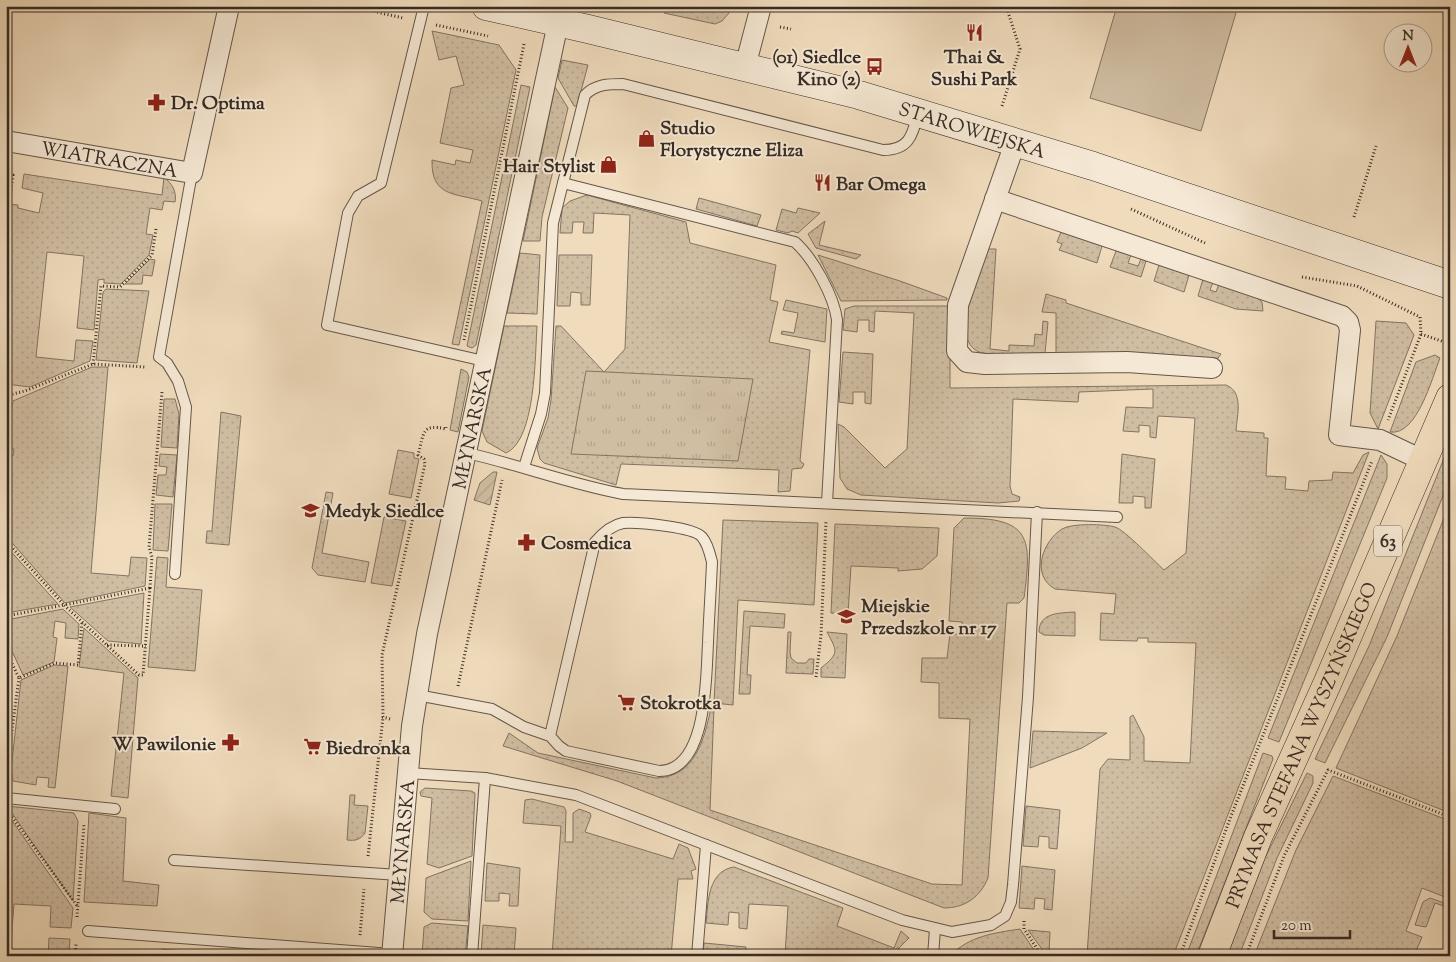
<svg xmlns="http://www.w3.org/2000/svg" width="1456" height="962" font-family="'Sorts Mill Goudy',serif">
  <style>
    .grass { fill: url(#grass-dots); stroke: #837464 }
    .park { fill: url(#park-tufts); stroke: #837464 }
    .garden { fill: url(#garden-furrows); stroke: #837464 }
    .pitch { fill: #d0bea3; stroke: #837464 }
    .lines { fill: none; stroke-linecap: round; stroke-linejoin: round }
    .service-casing { stroke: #64574a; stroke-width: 12 }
    .minor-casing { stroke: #64574a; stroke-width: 22 }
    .secondary-casing { stroke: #362b24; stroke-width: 29 }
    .primary-casing { stroke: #362b24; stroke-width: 29 }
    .path { stroke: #362b24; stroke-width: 3; stroke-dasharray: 1 2.5; stroke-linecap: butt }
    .service { stroke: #f5e8d4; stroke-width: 10 }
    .minor { stroke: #f5e8d4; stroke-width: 20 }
    .secondary { stroke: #f5e8d4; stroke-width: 28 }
    .primary { stroke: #f0dcbd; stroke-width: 28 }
    .labels { text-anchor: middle; stroke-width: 4; stroke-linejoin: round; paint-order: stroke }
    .shield { fill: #f5e8d4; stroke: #6f6459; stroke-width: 1 }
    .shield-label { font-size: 18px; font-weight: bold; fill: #362b24 }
    .poi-label { font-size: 19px; font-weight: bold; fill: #362b24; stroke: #f5e8d4; text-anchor: start }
    .street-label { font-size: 19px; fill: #362b24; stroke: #f5e8d4 }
  </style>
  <defs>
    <pattern id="grass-dots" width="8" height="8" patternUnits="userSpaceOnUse" patternTransform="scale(1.25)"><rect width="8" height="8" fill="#d0bea3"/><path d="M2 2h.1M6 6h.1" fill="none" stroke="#b3a38c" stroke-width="1.8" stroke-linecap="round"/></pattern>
    <pattern id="park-tufts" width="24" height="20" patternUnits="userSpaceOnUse" patternTransform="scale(1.25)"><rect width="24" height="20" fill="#d0bea3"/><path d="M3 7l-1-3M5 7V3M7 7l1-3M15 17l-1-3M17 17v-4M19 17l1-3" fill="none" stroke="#b3a38c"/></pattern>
    <pattern id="garden-furrows" width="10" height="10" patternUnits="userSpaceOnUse" patternTransform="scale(1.25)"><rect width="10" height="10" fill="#d0bea3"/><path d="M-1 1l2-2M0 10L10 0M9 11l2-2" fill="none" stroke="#b3a38c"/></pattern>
  </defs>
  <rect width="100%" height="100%" fill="#f0dcbd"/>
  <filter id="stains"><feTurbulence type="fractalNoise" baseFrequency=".004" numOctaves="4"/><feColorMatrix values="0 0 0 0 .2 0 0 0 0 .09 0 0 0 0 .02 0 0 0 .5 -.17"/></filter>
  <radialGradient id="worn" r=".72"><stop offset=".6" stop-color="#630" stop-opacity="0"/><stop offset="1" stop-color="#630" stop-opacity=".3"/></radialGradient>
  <g class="grass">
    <polygon points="674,6 735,6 722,21 715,24 664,13"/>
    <path d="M432 31 499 45 516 70 459 345 452 344 482 201C455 193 431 197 432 160L455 165 456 160 470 163 473 150 440 143 451 88 464 85 456 56 439 60Z"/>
    <polygon points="562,60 588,65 577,106 574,106 558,78"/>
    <polygon points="521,85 530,87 476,345 472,348 467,346"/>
    <polygon points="555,87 568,108 542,217 540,241 523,241"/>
    <path d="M24 174 162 195 164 177C172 184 177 191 175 202L164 201 162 210 150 208 146 234 153 235 149 255 121 284 104 283V279L98 280 94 330 77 328 84 256 47 252 36 357 74 361 76 340 93 341 90 361 30 387 6 384V204L18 205V208L39 213 43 193 22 188Z"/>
    <polygon points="587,195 686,222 690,243 776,265 770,300 778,302 769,342 810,350 800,461 804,464 802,468 792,469 790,491 778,492 779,470 621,464 616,485 544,463 540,459 537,448 548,418 551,400 556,326 561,326 604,372 625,349 630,215 594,213 593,233 583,233 584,222 573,222 572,233 560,233 562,208 570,201"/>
    <polygon points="699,198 761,215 757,226 696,209"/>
    <polygon points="798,208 820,213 798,233 792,231 788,233 776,230 782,209 796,213"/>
    <polygon points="825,221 819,245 861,255 856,259 816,248 808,234"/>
    <polygon points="1061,232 1102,246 1097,263 1059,250 1062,244 1057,242"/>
    <path d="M986 249H996L990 349 1009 351V345L1034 346 1035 334 1042 335 1043 321 1048 322 1045 353C1032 353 989 356 979 352 948 338 978 271 986 249Z"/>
    <polygon points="1116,251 1131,255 1128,263 1138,266 1141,259 1146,261 1141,277 1110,267"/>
    <polygon points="520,253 540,255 537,314 507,313"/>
    <polygon points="559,255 592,255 590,305 581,305 581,293 571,292 570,306 557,306"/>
    <polygon points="818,255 900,281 947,298 947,300 841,301"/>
    <polygon points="150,259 155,260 152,276 143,275 142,284 125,284"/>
    <polygon points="1159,265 1189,275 1184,292 1154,281"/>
    <polygon points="1203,279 1213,282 1210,290 1216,292 1219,284 1255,296 1262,302 1263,311 1236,309 1198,296"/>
    <polygon points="106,289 149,291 137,363 96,360 103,292"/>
    <polygon points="1046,294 1066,300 1066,303 1221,354 1216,361 1123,353 1056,353 1056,313 1042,312"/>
    <polygon points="786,300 827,309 825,342 781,334 782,331 794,333 798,313 783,310"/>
    <path d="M854 306H950V388L1226 385C1244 392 1237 415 1236 431L1264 433V438H1268L1266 476 1286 477 1285 489 1308 491 1309 481 1332 480 1333 472 1353 473 1363 455 1369 452 1173 956H1047L1028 930 1050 932 1049 953 1087 955 1100 769 1108 759 1130 760V717L1133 715 1144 737V761L1190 763 1196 643 1148 642V638H1138L1137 641 1100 640 1101 613 1114 614 1116 594 1055 589C1030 575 1043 541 1062 529 1072 523 1105 524 1115 527 1125 530 1155 562 1164 570L1186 553 1195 418 1158 416 1156 438 1150 437V426L1139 425V432L1123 431 1126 407 1153 408V389L1079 392 1078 402 1013 399 1010 486 1012 494 1020 497 1019 501 998 503 861 495 847 489 840 478 838 424 844 427 885 468 907 449 914 313 875 311 874 332 869 331V320H858L857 332 843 330 845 309Z"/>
    <polygon points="1376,321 1406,323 1414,335 1378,429 1370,413"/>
    <path d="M504 326H537C535 355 536 440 506 453L487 442 482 431Z"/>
    <polygon points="843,352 873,354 871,404 865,403 865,392 853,392 853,404 839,402"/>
    <path d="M1435 355 1440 358C1432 378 1417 436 1390 432L1416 362Z"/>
    <polygon points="92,367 108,367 91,573 129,576 131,557 147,558 145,586 65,603 6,536 6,456 13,456 14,449 6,448 13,401"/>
    <polygon points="461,369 467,372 469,377 458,432 450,430"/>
    <polygon points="164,399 175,399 179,414 177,448 161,447"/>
    <polygon points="221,412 241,416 229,545 206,543 207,531 212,531"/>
    <polygon points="1450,443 1450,478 1387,637 1325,763 1315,759 1369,646"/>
    <polygon points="398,450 414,453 414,458 419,459 411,498 389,494"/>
    <polygon points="160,454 177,455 173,497 156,495 158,475 166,475 167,467 159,466"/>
    <polygon points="1122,454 1155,459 1151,508 1145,508 1145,497 1133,496 1133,503 1119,503"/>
    <polygon points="1381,455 1387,464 1387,478 1279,742 1268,738"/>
    <polygon points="326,492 333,493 322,553 369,562 365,582 318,575 312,568"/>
    <polygon points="1450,503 1450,813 1336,768 1397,636"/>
    <polygon points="155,504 172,504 168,551 153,550"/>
    <polygon points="384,517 406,521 392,586 371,583"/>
    <path d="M964 518C1031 518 1032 538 1024 598L1019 603H1007L988 878C980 897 965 908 944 908L617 781 503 746 509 733 538 753 656 778C695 777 704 740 711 708H714L710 810 932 884 962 885 970 719 939 718V683L921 682 922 658H947L950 634H962V622L949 621 954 528Z"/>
    <polygon points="723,520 818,523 814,605 738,600 733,705 714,703"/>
    <polygon points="835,524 939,528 937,556 922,569 898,571 898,568 851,566 848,614 831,613"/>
    <polygon points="6,546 58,604 6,613"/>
    <polygon points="157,557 168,558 166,587 202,590 195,671 148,667"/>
    <polygon points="144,593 141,644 108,641 70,607"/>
    <polygon points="63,609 79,624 78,639 65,638 66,623 55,621 53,637 57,638 54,662 23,675 6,638 6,620"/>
    <polygon points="744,611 785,614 784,628 750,626 747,675 751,675 750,694 739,694"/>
    <path d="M1075 612V636L1044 635 1039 632C1039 612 1061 613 1075 612Z"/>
    <polygon points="84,628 138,678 128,798 111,796 124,673 79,667"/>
    <polygon points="788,632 791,632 790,652 791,658 797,663 806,663 809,659 814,659 813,674 786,673"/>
    <path d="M827 632 847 634 845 678 821 677V668C840 653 837 651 827 632Z"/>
    <polygon points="6,665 12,677 10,701 6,701"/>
    <polygon points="54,665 68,666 55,788 48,787 49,778 37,777 36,785 13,781 11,770 21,680"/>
    <polygon points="1033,731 1107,733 1082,748 1030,768"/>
    <polygon points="1263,753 1272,756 1273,759 1196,956 1186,956"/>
    <polygon points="1307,773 1313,776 1313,783 1277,858 1239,956 1227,956 1265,858"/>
    <polygon points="1333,776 1450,821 1450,899 1422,888 1406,931 1422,937 1414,956 1254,956 1296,850"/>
    <polygon points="425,788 471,791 475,793 472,856 439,868 427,864 432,798 421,796 420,792"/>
    <path d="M350 795H355L354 805 368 806 365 833C360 840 355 841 347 840Z"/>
    <polygon points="532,799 564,807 566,811 565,842 573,842 573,813 579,809 590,813 591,816 585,832 673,859 679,844 688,848 696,869 691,871 693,879 678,879 671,956 552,956 561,826 523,823 525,800"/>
    <polygon points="7,806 74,813 78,821 73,901"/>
    <polygon points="1026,806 1060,810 1057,849 1049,848 1049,837 1039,836 1038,847 1023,846"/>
    <polygon points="6,812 73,908 71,928 50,927 51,906 14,904 10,956 6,956"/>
    <polygon points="89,813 126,818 123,881 159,885 157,906 84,902"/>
    <polygon points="471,861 468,921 432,919 424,912 426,878"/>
    <polygon points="487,863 520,868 518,906 509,906 510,894 499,893 499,901 485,901"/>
    <polygon points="1022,866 1055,870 1052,910 1044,909 1045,899 1035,898 1034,909 1019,908"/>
    <path d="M734 867 843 908 837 926 894 948 901 931 909 938 898 949 902 956H785L788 906 749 904 747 929 739 928V913L729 912 728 925 706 923C708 902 708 871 734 867Z"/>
    <polygon points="1430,898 1450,905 1450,908 1435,903 1426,927 1415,925 1423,902"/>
    <polygon points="432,923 468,926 465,956 422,956 424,927"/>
    <polygon points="483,925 516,928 514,956 481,956"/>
    <path d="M1020 929 1038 956H950C969 936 994 933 1020 929Z"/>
    <polygon points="49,938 70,939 69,956 48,956"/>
    <polygon points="704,943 746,947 745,956 703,956"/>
    <polygon points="162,949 237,956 162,956"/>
  </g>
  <polygon class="park" points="586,371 753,379 738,461 571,454"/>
  <polygon class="garden" points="493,472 497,472 490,505 474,500 480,483"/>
  <polygon class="pitch" points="1117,6 1238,6 1201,131 1090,98"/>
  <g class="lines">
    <defs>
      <g id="service">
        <polyline points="424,6 381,183 358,196 348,213 327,325 484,361"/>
        <path d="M563 183 795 242C813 258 834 296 837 320L827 503"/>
        <path d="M467 453C520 465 570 484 623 494L1117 517"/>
        <path d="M524 467 541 414 545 393 553 223 585 95C596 84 608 84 623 84L883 150C909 150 912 136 918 114"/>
        <polyline points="175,574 186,407 178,381 167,363 159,357 192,173"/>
        <path d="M417 695 492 709 524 727 550 736 559 746 566 751 659 771C708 771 706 675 708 643 709 616 711 589 712 562 710 554 708 544 702 537 694 527 638 522 623 523 612 525 602 534 595 542L550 736"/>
        <polyline points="408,773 485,778 576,795 902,920 952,932 991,925 1005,916 1011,902 1013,885 1028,697 1037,512"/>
        <polyline points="6,798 115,809"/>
        <polyline points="174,860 399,875"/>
        <polyline points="88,931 392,954"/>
        <polyline points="472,956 485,778"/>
        <polyline points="697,956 706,845"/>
        <polyline points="933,956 935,929"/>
      </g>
      <g id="minor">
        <polyline points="745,67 761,6"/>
        <path id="s1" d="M6 141 192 173 229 6"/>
        <polyline points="1015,143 958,305 957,351 967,362 985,364 1127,362 1212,368"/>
        <polyline points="995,199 1342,316 1348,322 1350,330 1339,435 1380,440 1422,460"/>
        <path id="s2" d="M392 956 412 726 427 634 558 23"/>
      </g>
      <g id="secondary">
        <path id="s3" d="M486 6 588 29 859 95 1093 166 1450 285"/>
      </g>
      <g id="primary">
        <path id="s4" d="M1212 956 1258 837 1327 684 1450 398"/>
      </g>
    </defs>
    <use href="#service" class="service-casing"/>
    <use href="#minor" class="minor-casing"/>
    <use href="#secondary" class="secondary-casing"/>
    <use href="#primary" class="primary-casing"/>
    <g class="path">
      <polyline points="350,6 403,18"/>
      <polyline points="436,25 488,36"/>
      <polyline points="780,27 791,29"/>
      <polyline points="1002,106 1020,49 1006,6"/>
      <polyline points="6,174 13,175 10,198 6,199"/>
      <polyline points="1131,209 1205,243"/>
      <polyline points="1354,217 1376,146"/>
      <polyline points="1302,277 1357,286 1420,317 1421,334 1388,420"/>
      <polyline points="1421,334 1450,344"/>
      <polyline points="464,340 524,44"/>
      <polyline points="93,364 101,286 120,287 152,255 156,229"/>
      <polyline points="6,387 10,388 6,417"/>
      <polyline points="9,395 25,391 93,364 145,367"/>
      <polyline points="6,541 64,605 6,616"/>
      <polyline points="150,588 152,557 149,547 162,392"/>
      <polygon points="150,588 143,675 139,675 64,605"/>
      <polyline points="107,645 146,646"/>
      <polyline points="6,651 19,678 55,663 78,665 82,623"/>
      <polyline points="816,677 821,635 826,521"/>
      <polyline points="458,686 502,480"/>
      <path d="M390 719 383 717 382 655 425 464 424 459 418 455C424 434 421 423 446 429V427"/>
      <polyline points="6,776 19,678"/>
      <polyline points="12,817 78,907"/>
      <polyline points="368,856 383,717"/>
      <polyline points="77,917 84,824"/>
      <polyline points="1024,921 1024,929 1042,956"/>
      <polyline points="360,935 364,889"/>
      <polyline points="75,956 76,944"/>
      <polyline points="1180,956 1231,816 1372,461"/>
      <polyline points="1246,956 1284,856 1328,770 1450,817"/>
    </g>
    <use href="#service" class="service"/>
    <use href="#minor" class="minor"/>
    <use href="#secondary" class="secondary"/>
    <use href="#primary" class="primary"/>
  </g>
  <defs>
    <symbol id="restaurant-bare" viewBox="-9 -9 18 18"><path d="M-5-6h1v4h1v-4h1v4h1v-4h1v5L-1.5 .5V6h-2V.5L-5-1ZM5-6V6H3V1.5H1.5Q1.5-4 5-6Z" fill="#8f2418" stroke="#f5e8d4" stroke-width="2.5" paint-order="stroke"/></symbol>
    <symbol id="bus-bare" viewBox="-9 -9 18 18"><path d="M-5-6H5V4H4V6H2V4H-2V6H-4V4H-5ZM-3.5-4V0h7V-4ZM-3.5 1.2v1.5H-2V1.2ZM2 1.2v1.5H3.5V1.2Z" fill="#8f2418" stroke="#f5e8d4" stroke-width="2.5" paint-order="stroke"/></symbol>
    <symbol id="pharmacy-bare" viewBox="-9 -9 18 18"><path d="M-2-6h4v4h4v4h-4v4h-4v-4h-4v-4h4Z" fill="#8f2418" stroke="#f5e8d4" stroke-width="2.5" paint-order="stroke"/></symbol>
    <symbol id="shop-bare" viewBox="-9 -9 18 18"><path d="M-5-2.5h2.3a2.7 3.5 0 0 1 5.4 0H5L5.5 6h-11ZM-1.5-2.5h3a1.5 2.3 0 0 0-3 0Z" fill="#8f2418" stroke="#f5e8d4" stroke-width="2.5" paint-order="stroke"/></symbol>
    <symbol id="school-bare" viewBox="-9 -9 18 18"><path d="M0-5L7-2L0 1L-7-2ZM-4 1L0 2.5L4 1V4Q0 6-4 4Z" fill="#8f2418" stroke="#f5e8d4" stroke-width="2.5" paint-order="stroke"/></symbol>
    <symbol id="supermarket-bare" viewBox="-9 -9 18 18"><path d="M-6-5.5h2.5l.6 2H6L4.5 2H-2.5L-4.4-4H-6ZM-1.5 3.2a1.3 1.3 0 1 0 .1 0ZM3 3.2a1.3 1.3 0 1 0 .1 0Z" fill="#8f2418" stroke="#f5e8d4" stroke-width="2.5" paint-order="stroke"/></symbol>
  </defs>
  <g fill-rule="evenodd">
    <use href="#restaurant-bare" x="962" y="20" width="25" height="25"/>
    <use href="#bus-bare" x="862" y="54" width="25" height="25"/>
    <use href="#pharmacy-bare" x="144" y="90" width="25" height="25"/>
    <use href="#shop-bare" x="634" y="126" width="25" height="25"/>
    <use href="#shop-bare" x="596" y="152" width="25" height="25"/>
    <use href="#restaurant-bare" x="810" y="170" width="25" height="25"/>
    <use href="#school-bare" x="298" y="498" width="25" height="25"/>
    <use href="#pharmacy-bare" x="514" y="530" width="25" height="25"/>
    <use href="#school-bare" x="834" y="604" width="25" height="25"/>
    <use href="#supermarket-bare" x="614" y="690" width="25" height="25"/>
    <use href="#pharmacy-bare" x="218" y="730" width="25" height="25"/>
    <use href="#supermarket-bare" x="300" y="734" width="25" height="25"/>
  </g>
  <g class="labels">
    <rect class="shield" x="1374" y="525.5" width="28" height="31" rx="4"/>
    <g class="shield-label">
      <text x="1388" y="547">63</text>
    </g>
    <g class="poi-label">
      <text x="861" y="63" text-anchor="end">(01) Siedlce<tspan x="861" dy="22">Kino (2)</tspan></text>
      <text x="974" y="63" text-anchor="middle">Thai &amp;<tspan x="974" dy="22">Sushi Park</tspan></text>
      <text x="171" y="109">Dr. Optima</text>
      <text x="660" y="134">Studio<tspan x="660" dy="22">Florystyczne Eliza</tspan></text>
      <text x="595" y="172" text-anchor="end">Hair Stylist</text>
      <text x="836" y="190">Bar Omega</text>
      <text x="325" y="517">Medyk Siedlce</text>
      <text x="541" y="549">Cosmedica</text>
      <text x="861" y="612">Miejskie<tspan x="861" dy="22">Przedszkole nr 17</tspan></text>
      <text x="640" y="709">Stokrotka</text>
      <text x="216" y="750" text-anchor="end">W Pawilonie</text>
      <text x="326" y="754">Biedronka</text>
    </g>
    <g class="street-label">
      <text dy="7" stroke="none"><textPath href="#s3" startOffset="502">STAROWIEJSKA</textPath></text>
      <text dy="7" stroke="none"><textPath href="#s1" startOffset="105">WIATRACZNA</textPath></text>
      <text dy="7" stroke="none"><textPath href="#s2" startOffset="535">MŁYNARSKA</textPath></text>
      <text dy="7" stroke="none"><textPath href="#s4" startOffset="229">PRYMASA STEFANA WYSZYŃSKIEGO</textPath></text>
      <text dy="7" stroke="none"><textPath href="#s2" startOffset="115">MŁYNARSKA</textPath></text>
    </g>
  </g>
  <rect width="1456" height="962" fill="none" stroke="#f0dcbd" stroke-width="25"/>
  <rect x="8" y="8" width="1441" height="947" fill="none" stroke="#362b24" stroke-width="2.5"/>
  <rect x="12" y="12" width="1431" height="937" fill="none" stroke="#362b24"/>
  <g transform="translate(1408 48)"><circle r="24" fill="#f5e8d4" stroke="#a99c8e"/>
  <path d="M0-4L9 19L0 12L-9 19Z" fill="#8f2418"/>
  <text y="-8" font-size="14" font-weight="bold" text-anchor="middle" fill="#362b24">N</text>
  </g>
  <path d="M1274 930v8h76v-8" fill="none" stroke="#362b24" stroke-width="2.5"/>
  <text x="1281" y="930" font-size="15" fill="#362b24" stroke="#f5e8d4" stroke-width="4" paint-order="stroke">20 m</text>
  <rect width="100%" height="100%" filter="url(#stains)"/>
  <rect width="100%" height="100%" fill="url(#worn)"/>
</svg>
